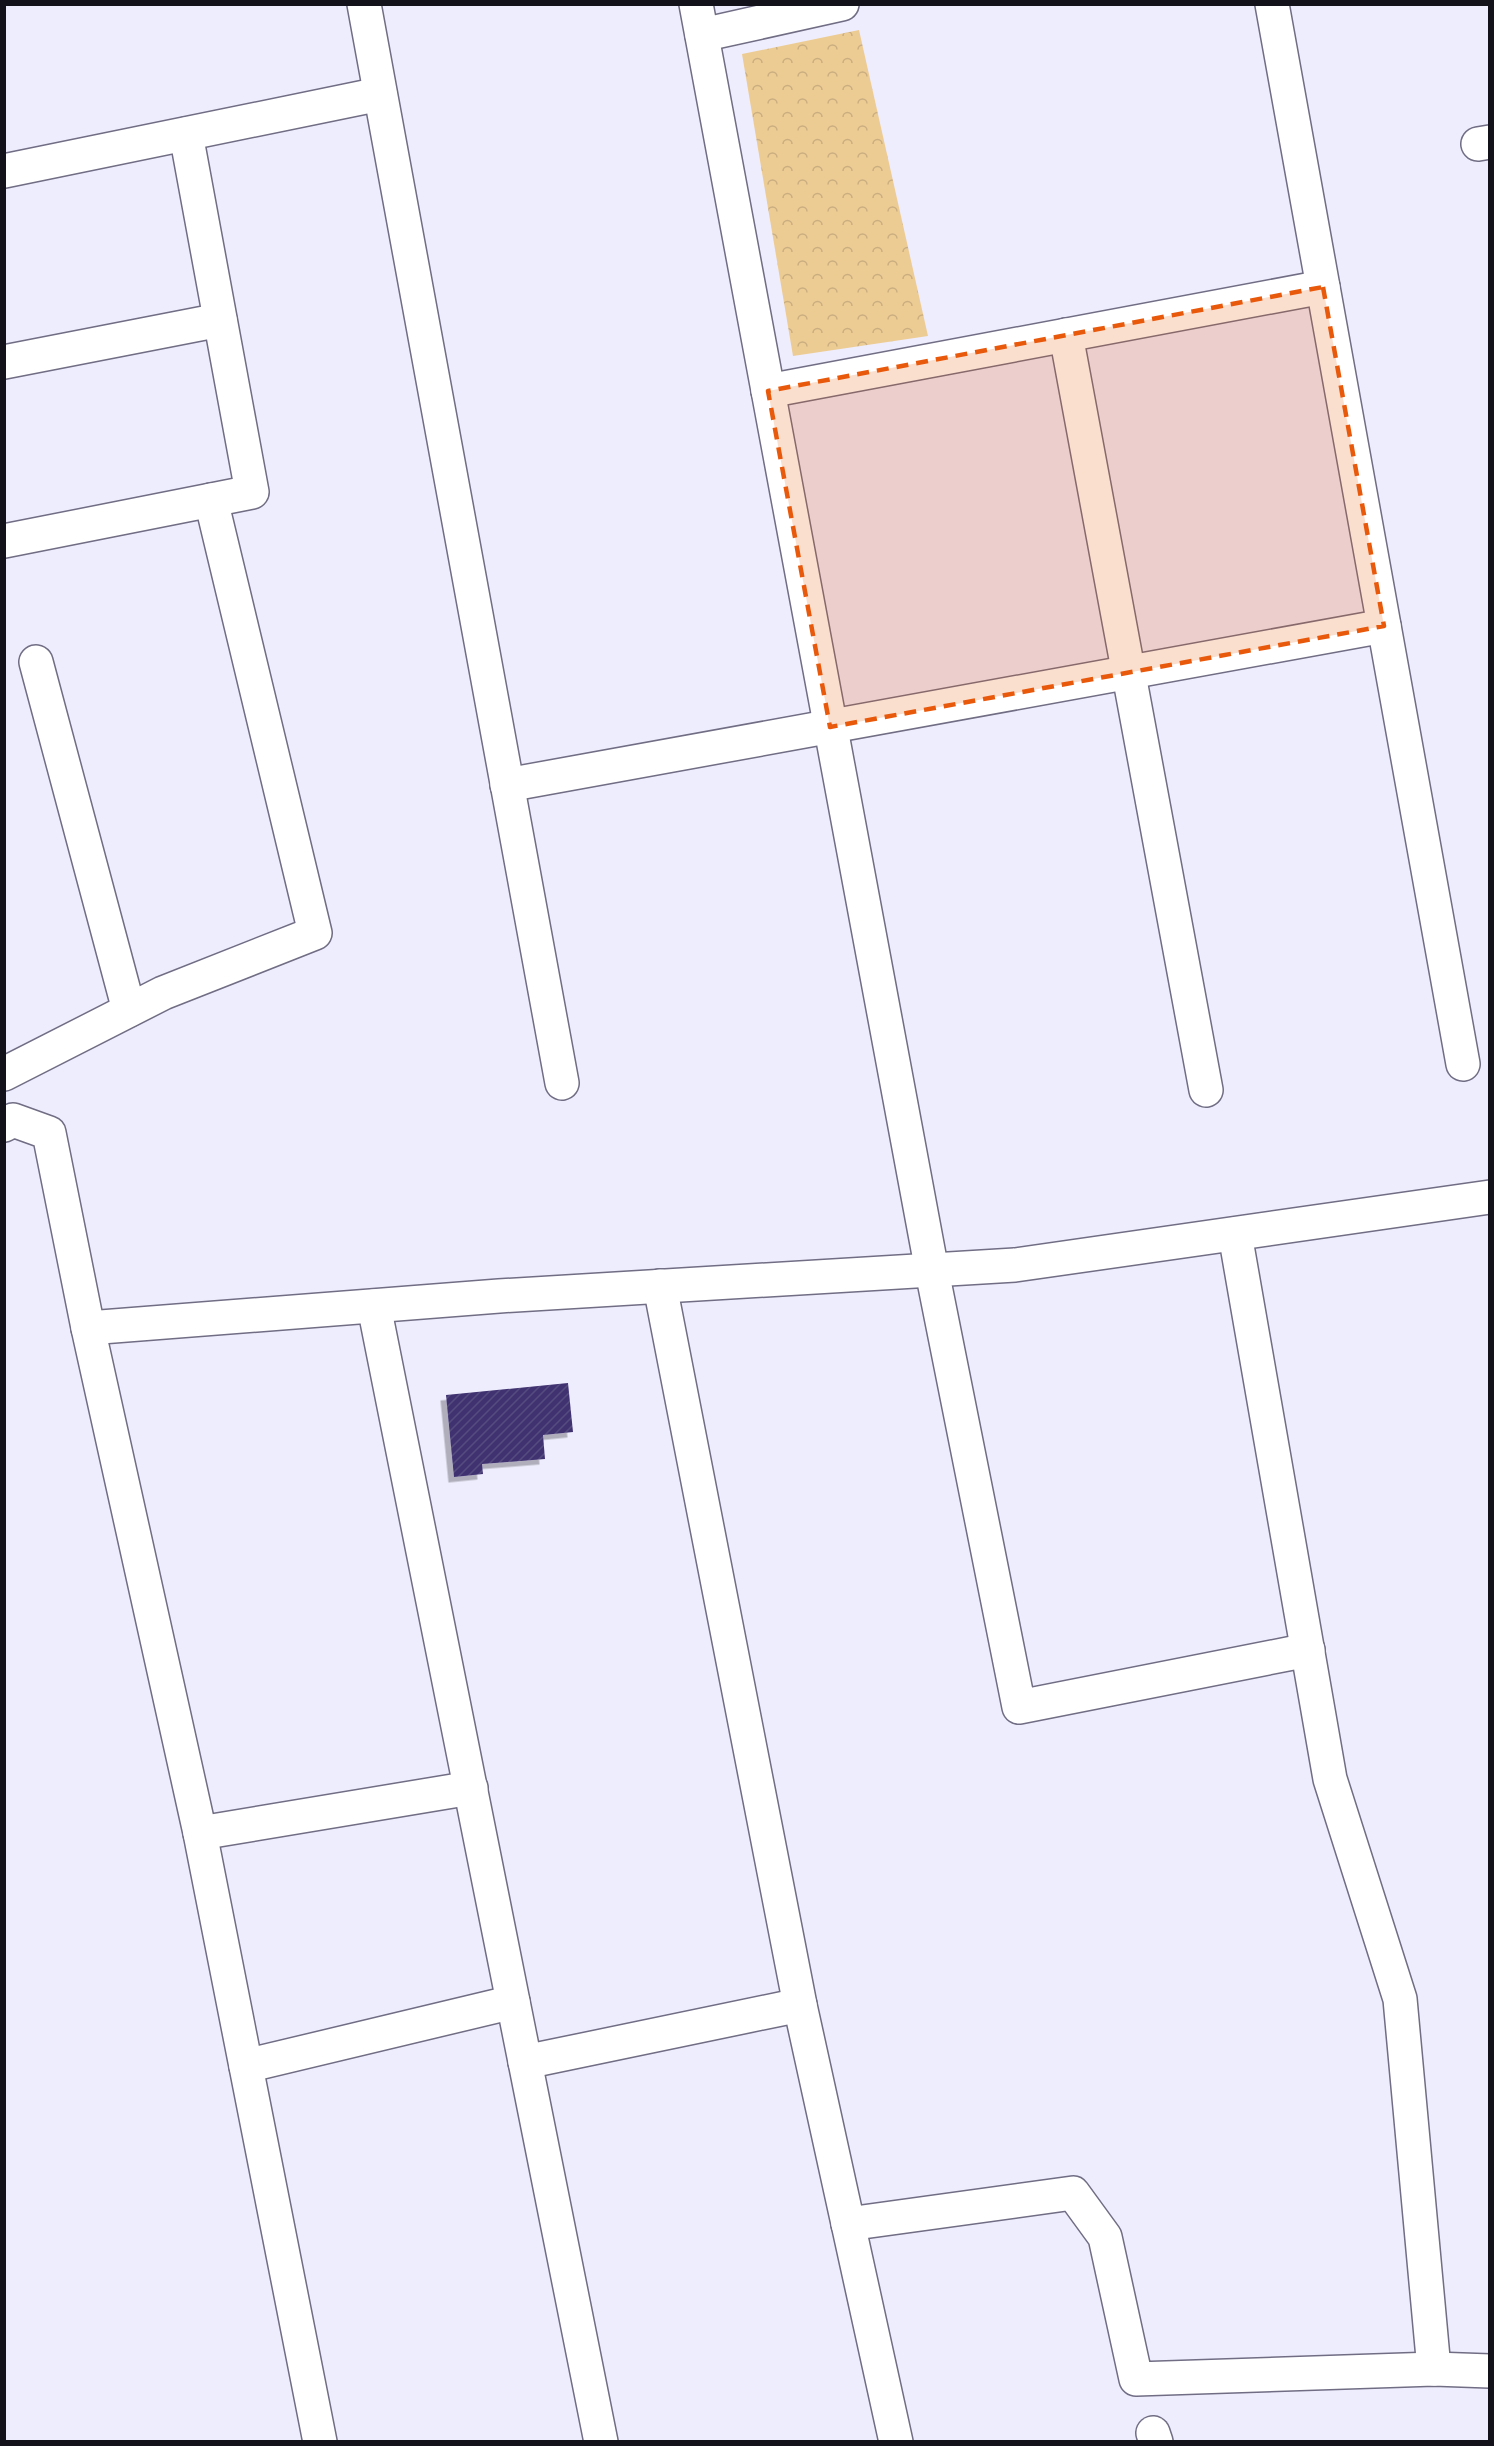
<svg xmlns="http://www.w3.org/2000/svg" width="1494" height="2446" font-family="'Times New Roman',serif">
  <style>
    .park { fill: url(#park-crowns) }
    .building { fill: url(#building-hatch); filter: url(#shadow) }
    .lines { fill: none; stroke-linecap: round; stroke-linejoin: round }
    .minor-casing { stroke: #706d84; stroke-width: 36 }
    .minor { stroke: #fff; stroke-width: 33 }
    .marked { fill: #e8590c; fill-opacity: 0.2; stroke: #e8590c; stroke-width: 4.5; stroke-dasharray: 12 8; stroke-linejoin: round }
  </style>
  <defs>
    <pattern id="park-crowns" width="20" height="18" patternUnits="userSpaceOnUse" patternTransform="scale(1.5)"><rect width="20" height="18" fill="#edcc94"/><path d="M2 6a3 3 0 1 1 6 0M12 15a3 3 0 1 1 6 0" fill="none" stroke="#caae7f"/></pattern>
    <pattern id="building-hatch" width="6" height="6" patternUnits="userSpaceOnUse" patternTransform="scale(1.5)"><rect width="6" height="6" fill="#3f3170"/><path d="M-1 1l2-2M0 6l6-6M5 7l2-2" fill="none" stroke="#574c7f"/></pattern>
    <filter id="shadow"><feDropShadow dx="-5.5" dy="5.5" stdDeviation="0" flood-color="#0004"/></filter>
  </defs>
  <rect width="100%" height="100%" fill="#eeedfd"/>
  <polygon class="park" points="859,30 928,336 793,356 742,54"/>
  <polygon class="building" points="568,1383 573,1432 543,1435 545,1459 482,1464 483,1474 454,1477 446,1395"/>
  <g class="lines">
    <defs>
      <g id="minor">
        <polyline points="364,4 562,1083"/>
        <polyline points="696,4 932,1271 1019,1707 1308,1650"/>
        <polyline points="1272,4 1463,1064"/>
        <polyline points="702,35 842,4"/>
        <polyline points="1478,144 1490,142"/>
        <polyline points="4,171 380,94"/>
        <polyline points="1066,335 1206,1090"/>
        <polyline points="4,362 220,320"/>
        <polyline points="768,391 1323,287"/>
        <polyline points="4,541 252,492 186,134"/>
        <polyline points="36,662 129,1010"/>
        <polyline points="507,785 1384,626"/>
        <polyline points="4,1074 163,993 315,933 211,500"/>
        <polyline points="4,1125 13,1120 49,1133 88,1328 200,1833 320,2442"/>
        <polyline points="1235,1234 1330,1779 1400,1999 1434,2369"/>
        <polyline points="660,1286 800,2005 896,2442"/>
        <polyline points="374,1306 601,2442"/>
        <polyline points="88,1328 499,1296 1015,1265 1490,1197"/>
        <polyline points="200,1833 471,1788"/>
        <polyline points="525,2062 800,2005"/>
        <polyline points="246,2066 513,2002"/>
        <polyline points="848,2224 1073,2193 1105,2237 1136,2379 1434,2369 1490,2371"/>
        <polyline points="1153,2433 1156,2442"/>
      </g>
    </defs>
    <use href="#minor" class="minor-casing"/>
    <use href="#minor" class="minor"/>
  </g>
  <path class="marked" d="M1323 287 1384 626 830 727 768 391Z"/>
  <rect width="1494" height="2446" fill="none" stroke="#13121b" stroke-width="12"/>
</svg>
